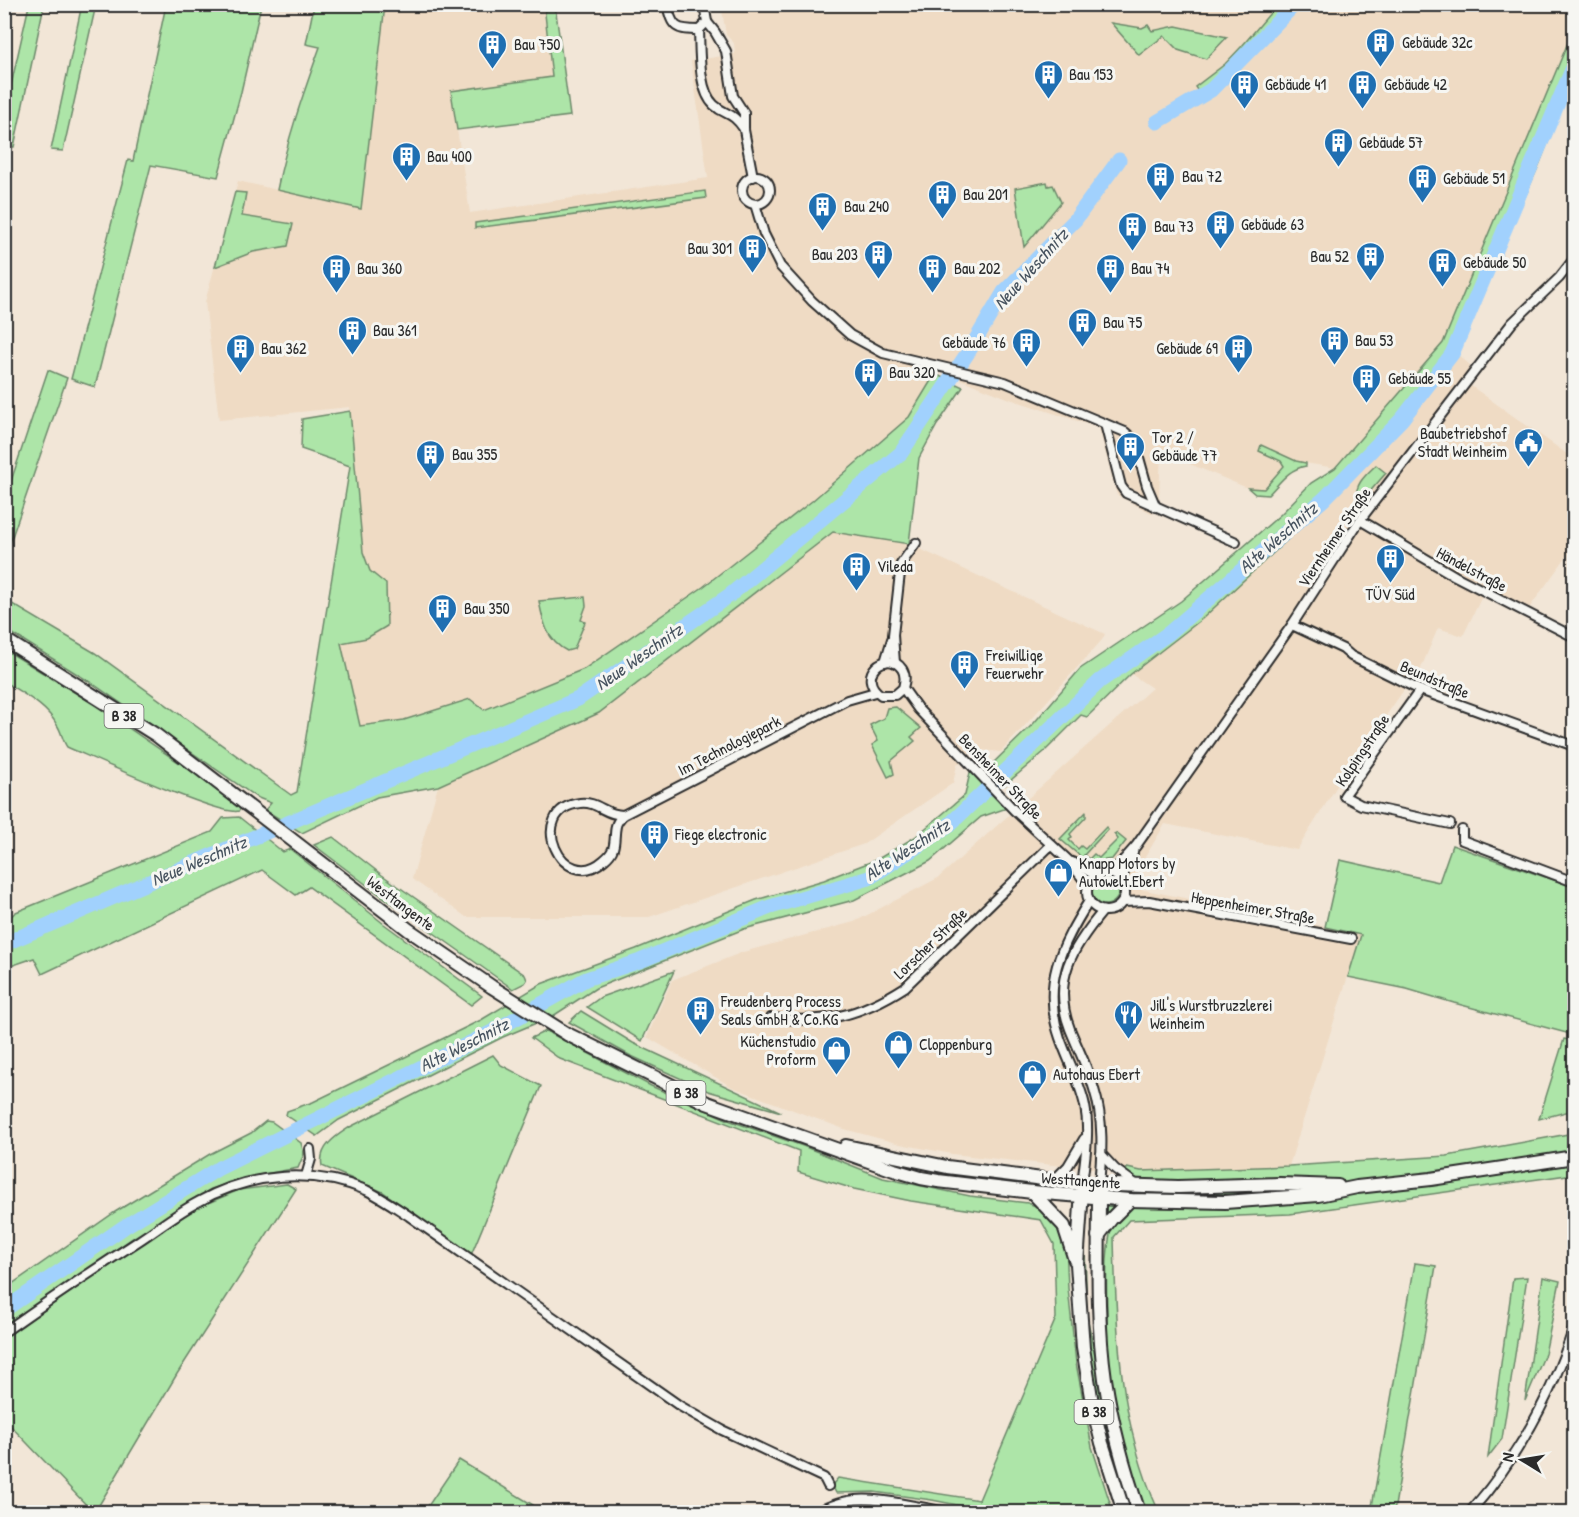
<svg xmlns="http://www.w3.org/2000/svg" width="1579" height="1517" font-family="'Patrick Hand',sans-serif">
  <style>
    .built { fill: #efdbc4 }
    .green { fill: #ade5a8; stroke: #6c886a; stroke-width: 1.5 }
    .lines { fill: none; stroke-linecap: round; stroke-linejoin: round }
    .river { stroke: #a1d1fd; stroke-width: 15 }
    .minor-casing { stroke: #2b2b2b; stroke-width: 12 }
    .primary-casing { stroke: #2b2b2b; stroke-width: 16 }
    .minor { stroke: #f6f6f2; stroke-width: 8 }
    .primary { stroke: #f6f6f2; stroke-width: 12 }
    .labels { text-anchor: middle; stroke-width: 6; stroke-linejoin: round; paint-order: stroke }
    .shield { fill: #f6f6f2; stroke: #686867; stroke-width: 1.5 }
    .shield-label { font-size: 15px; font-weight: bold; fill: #2b2b2b }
    .poi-label { font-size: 16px; fill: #2b2b2b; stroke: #f6f6f2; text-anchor: start }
    .street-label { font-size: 16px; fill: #2b2b2b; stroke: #f6f6f2 }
    .water-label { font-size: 18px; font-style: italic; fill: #485460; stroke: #f6f6f2 }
  </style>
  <rect width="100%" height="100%" fill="#f2e6d7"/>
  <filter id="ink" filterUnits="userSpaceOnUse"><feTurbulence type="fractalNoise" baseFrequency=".0167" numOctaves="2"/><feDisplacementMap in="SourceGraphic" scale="12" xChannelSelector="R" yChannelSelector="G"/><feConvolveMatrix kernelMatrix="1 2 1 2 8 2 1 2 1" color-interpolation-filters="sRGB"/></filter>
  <g filter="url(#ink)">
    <g class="built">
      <polygon points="385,5 543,5 552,77 451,91 470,213 708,178 691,61 735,54 734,43 726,35 721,5 1574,5 1574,28 1443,343 1335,468 1305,463 1284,466 1268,487 1260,490 1245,487 1161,452 1159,498 1153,514 1117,495 1099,428 1010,399 937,370 909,417 812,501 703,587 584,669 484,710 470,699 404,720 360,726 341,643 367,638 387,626 386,584 370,571 363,552 350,407 219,420 205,302 238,181 361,209"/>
      <polygon points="1456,353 1470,365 1467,383 1574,459 1574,546 1527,611 1485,590 1463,636 1438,628 1416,680 1408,684 1337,786 1297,850 1165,824 1133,877 1140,889 1361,934 1289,1166 1141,1171 1081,1168 952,1154 900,1144 844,1129 732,1087 647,1037 672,980 743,952 854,922 938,878 1152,688 1131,674 1202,619 1342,489"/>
      <polygon points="833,532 909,544 1105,634 1102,640 1001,752 974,749 957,765 953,783 864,844 649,917 466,917 412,879 438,786 599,713"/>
    </g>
    <g class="green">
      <polygon points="82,4 96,5 63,151 51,150"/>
      <polygon points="29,5 44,5 14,147 5,147 5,112"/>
      <polygon points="166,5 261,5 241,92 218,177 151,165 95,387 71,379 128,160 133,161"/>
      <path d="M314 5H385L361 209 277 190C287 140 303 94 320 47L306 44Z"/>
      <polygon points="544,5 555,5 570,116 457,130 451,91 552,77"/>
      <polygon points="1277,5 1289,5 1228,69 1199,93 1195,87 1225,64 1242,46"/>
      <polygon points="1111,23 1142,28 1148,25 1152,31 1176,26 1227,37 1206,59 1178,50 1164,36 1139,55"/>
      <polygon points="1574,28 1574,77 1540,163 1456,353 1342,489 1202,619 1131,674 1087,717 1081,715 1044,752 1005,785 988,768 1034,723 1080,669 1181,601 1281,514 1311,483 1335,468 1443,343"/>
      <polygon points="1047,182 1048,186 1053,185 1061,202 1024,247 1015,188"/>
      <polygon points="705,191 706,198 475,228 475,223"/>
      <polygon points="235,192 246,193 242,216 293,224 288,246 253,252 215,267"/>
      <polygon points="48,370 67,378 5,557 5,499"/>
      <polygon points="935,374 963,387 937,425 919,458 909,544 833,532 599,713 438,786 377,797 302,833 265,810 271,803 256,797 93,684 5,629 4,599 95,653 291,795 297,792 350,466 301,449 302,419 350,411 363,552 370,571 386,584 387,626 367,638 341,643 360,726 404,720 470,699 484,710 584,669 703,587 812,501 909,417"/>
      <path d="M1261 445 1296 461 1306 463V466C1288 469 1280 483 1268 495L1255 494 1248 488 1264 489 1284 466 1281 461 1259 451Z"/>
      <path d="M1376 465 1386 473 1366 496 1357 498C1354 484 1367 474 1376 465Z"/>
      <path d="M585 597 586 606 581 620 585 622 574 649 567 651C547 641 543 622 539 601Z"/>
      <path d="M4 649 92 703 222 792V793L240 809 239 811C221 817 93 758 67 747 62 740 62 732 57 725 46 705 23 694 5 682Z"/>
      <polygon points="896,707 921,728 911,737 915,741 891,761 894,774 888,777 872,745 878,741 870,725 884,718 887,708"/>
      <polygon points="971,768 1007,808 981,817 930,861 854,900 744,929 596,988 553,1016 503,1037 339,1120 317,1136 286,1115 287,1111 313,1102 481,1020 541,984 636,949 756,900 824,880 878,859 915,837 965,795"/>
      <polygon points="1086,812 1086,817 1070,834 1072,837 1069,840 1078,849 1081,846 1085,849 1106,827 1108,829 1084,855 1089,859 1094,854 1099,858 1118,839 1114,834 1116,833 1126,841 1112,859 1091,862 1086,861 1060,839"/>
      <polygon points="239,817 283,852 290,849 384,924 482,996 471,1005 309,887 296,895 262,870 42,974 34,958 5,968 5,921 16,912 212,832 223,818"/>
      <polygon points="333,837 382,875 525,975 527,980 525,983 513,989 376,892 314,845"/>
      <polygon points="1452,845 1574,887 1574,1035 1454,1003 1407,989 1348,977 1361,935 1325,927 1340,860 1439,882"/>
      <circle cx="1105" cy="891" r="14"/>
      <polygon points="674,971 642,1041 587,1007 601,997"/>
      <polygon points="581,1011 633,1043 781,1112 708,1091 629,1055 569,1022"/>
      <polygon points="546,1031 651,1086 731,1121 803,1146 883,1178 970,1196 1028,1203 1043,1209 1055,1219 1066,1242 1068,1288 1076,1363 1092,1447 1113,1512 993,1512 932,1500 874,1492 836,1493 832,1485 838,1478 979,1500 1056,1318 1054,1244 1041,1220 911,1201 854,1189 798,1172 799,1151 560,1059 531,1038"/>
      <polygon points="1564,1039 1574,1041 1574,1110 1539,1119"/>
      <path d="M493 1055 501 1065 541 1086 471 1255 383 1192 322 1166C318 1147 336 1136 350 1127Z"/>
      <polygon points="266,1121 272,1122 301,1143 304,1154 298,1168 248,1177 211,1189 131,1239 5,1328 5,1289 115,1212 210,1154 251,1133"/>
      <path d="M1574 1133V1174L1290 1214 1129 1220 1114 1237C1116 1333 1119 1424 1159 1512H1144C1129 1471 1117 1428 1110 1385 1106 1361 1108 1336 1107 1312 1106 1273 1105 1245 1116 1208L1104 1220 1105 1206H1116L1119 1196 1108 1193H1120L1127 1168 1141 1171 1289 1166 1447 1156Z"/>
      <polygon points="287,1184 296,1189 177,1374 95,1512 93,1512 5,1420 4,1338 117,1260 196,1208 239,1190"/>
      <path d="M1084 1215 1087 1316 1111 1435 1124 1490 1132 1512H1130C1104 1435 1085 1353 1082 1270 1081 1252 1083 1233 1084 1215Z"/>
      <polygon points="1415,1263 1436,1266 1394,1512 1371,1512"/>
      <polygon points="1527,1277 1502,1439 1488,1457 1513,1278"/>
      <polygon points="1543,1277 1560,1281 1545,1354 1525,1401"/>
      <polygon points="459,1460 533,1505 527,1512 424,1512"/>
    </g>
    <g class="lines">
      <g class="river">
        <polyline points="1157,122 1211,90 1295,4"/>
        <polyline points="4,944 578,699 730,595 901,453 969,351 1004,292 1075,220 1119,160"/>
        <polyline points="4,1310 124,1227 219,1168 490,1033 586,979 640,961 770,907 869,878 947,827 1100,681 1169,633 1324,499 1402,419 1452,354 1574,65"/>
      </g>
      <defs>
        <g id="minor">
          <path d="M667 4C672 28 676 30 699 30"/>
          <path d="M704 4 707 22 699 30C700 51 698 90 714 105 726 116 732 111 744 129"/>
          <polyline points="707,22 715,32 726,51 733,96 744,113 744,130 753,177"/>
          <circle cx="756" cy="190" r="14"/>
          <polyline points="755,204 764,234 780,266 812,301 850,335 883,353 1005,382 1125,432 1134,440 1147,486 1156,507"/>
          <polyline points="1105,424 1121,486 1126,493 1236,542"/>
          <polyline points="1360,520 1455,576 1574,637"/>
          <polyline points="1292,625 1343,649 1351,656 1420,690 1574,746"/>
          <polyline points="885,662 892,639"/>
          <polyline points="895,663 893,635 901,564 916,543"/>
          <path d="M903 688 895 695H881C854 677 887 647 902 669 906 675 905 681 903 688L918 709 1014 810 1068 860 1088 885"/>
          <polyline points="1420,690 1344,796 1361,805 1450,824"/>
          <path d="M623 815C604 815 598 801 580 803 524 810 562 897 604 860 618 849 613 840 616 826 617 822 620 818 623 815L847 700 875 692"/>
          <polyline points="1462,830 1462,840 1574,882"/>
          <polyline points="1072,862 1095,875"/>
          <circle cx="1106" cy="892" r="19"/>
          <polyline points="1112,873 1136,846 1292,625 1360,520 1512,323 1559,278 1574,259"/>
          <polyline points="1121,879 1133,853"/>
          <polyline points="1123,902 1149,901 1351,939"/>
          <path d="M771 1018C824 1024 860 1016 905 987L1051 845"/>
          <polyline points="1101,1154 1115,1169 1137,1185"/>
          <polyline points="306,1176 311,1159 310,1149"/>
          <polyline points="1053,1181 1068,1166 1084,1139"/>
          <path d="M1082 1184C1085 1159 1090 1131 1085 1106 1080 1082 1068 1061 1060 1038 1041 984 1061 946 1089 901"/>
          <path d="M1099 1185C1102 1153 1104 1120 1094 1089 1088 1068 1078 1049 1070 1029 1051 980 1073 947 1103 911"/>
          <path d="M4 1332C48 1301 92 1271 137 1242 157 1229 177 1213 198 1202 249 1173 312 1168 366 1190 381 1197 395 1207 409 1216L680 1406 722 1430 824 1478 828 1486"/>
          <path d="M816 1512C826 1508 837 1503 848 1501 874 1495 920 1508 948 1512"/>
          <path d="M1470 1512C1517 1459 1552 1395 1574 1327"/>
        </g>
        <g id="primary">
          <polyline points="4,639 156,735 409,930 492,987 567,1034 707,1103 894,1170 921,1178 938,1181 1032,1192 1130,1200 1225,1202 1318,1195 1357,1187 1431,1179 1574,1157"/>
          <polyline points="846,1146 947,1167 1082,1184 1178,1187 1280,1184 1338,1186"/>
          <polyline points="1082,1191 1077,1264 1083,1348 1092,1403 1102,1443 1124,1512"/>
          <path d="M1099 1191C1099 1254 1096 1317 1105 1379 1112 1425 1124 1469 1139 1512"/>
          <polyline points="1032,1192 1064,1226 1075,1260"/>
          <polyline points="1098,1236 1111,1219 1130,1200"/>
        </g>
      </defs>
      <use href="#minor" class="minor-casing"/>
      <use href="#primary" class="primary-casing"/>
      <use href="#minor" class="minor"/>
      <use href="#primary" class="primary"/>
    </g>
  </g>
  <defs>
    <symbol id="building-pin" viewBox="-11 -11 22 30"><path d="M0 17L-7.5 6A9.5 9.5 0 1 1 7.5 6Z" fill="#1f6fb2" stroke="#f6f6f2"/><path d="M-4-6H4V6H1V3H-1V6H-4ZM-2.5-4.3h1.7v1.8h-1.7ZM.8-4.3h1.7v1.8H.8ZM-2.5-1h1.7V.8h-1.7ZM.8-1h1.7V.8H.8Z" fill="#fff"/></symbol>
    <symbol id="civic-pin" viewBox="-11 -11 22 30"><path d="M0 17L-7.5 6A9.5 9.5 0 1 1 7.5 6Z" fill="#1f6fb2" stroke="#f6f6f2"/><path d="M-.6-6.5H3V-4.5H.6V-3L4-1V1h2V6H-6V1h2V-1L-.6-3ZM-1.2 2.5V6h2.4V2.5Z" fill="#fff"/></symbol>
    <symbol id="shop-pin" viewBox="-11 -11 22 30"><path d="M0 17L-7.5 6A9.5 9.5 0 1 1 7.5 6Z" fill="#1f6fb2" stroke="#f6f6f2"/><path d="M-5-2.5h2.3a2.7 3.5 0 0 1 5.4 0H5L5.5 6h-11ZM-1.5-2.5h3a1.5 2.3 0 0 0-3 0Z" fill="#fff"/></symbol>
    <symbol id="restaurant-pin" viewBox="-11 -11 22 30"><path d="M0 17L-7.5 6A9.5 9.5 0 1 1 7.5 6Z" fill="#1f6fb2" stroke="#f6f6f2"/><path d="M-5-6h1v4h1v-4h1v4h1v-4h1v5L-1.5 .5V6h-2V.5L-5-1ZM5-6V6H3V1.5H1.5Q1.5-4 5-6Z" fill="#fff"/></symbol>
  </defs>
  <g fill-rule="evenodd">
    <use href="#building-pin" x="1364" y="26" width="33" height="45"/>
    <use href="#building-pin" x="476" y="28" width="33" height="45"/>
    <use href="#building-pin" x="1032" y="58" width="33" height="45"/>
    <use href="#building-pin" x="1228" y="68" width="33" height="45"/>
    <use href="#building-pin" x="1346" y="68" width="33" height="45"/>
    <use href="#building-pin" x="1322" y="126" width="33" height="45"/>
    <use href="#building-pin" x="390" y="140" width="33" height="45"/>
    <use href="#building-pin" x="1144" y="160" width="33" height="45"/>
    <use href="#building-pin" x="1406" y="162" width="33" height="45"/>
    <use href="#building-pin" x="926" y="178" width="33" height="45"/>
    <use href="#building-pin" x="806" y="190" width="33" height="45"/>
    <use href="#building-pin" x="1204" y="208" width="33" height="45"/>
    <use href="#building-pin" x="1116" y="210" width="33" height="45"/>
    <use href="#building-pin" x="736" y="232" width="33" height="45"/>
    <use href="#building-pin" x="862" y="238" width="33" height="45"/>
    <use href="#building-pin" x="1354" y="240" width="33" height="45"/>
    <use href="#building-pin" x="1426" y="246" width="33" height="45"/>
    <use href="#building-pin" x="320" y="252" width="33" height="45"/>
    <use href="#building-pin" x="916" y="252" width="33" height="45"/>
    <use href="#building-pin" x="1094" y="252" width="33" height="45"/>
    <use href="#building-pin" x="1066" y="306" width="33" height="45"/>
    <use href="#building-pin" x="336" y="314" width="33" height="45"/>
    <use href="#building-pin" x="1318" y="324" width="33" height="45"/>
    <use href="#building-pin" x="1010" y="326" width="33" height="45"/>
    <use href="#building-pin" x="224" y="332" width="33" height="45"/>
    <use href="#building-pin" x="1222" y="332" width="33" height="45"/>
    <use href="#building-pin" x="852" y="356" width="33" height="45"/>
    <use href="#building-pin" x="1350" y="362" width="33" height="45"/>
    <use href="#civic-pin" x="1512" y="426" width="33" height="45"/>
    <use href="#building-pin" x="1114" y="430" width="33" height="45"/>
    <use href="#building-pin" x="414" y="438" width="33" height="45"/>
    <use href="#building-pin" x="1374" y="542" width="33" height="45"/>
    <use href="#building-pin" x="840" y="550" width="33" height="45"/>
    <use href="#building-pin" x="426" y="592" width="33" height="45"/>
    <use href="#building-pin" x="948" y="648" width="33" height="45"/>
    <use href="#building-pin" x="638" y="818" width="33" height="45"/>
    <use href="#shop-pin" x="1042" y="856" width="33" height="45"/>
    <use href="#building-pin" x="684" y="994" width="33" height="45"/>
    <use href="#restaurant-pin" x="1112" y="998" width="33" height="45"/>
    <use href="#shop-pin" x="882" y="1028" width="33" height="45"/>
    <use href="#shop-pin" x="820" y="1034" width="33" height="45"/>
    <use href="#shop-pin" x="1016" y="1058" width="33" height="45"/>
  </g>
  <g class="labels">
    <g class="shield">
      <rect x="104.5" y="704" width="39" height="24" rx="4.5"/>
      <rect x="666.5" y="1081" width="39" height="24" rx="4.5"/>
      <rect x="1074.5" y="1400" width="39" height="24" rx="4.5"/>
    </g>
    <g class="shield-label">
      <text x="124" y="721">B 38</text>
      <text x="686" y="1098">B 38</text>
      <text x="1094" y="1417">B 38</text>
    </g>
    <g class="poi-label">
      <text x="1402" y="48">Gebäude 32c</text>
      <text x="514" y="50">Bau 750</text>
      <text x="1069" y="80">Bau 153</text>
      <text x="1265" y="90">Gebäude 41</text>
      <text x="1384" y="90">Gebäude 42</text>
      <text x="1359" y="148">Gebäude 57</text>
      <text x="427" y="162">Bau 400</text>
      <text x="1182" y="182">Bau 72</text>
      <text x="1443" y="184">Gebäude 51</text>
      <text x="963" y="200">Bau 201</text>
      <text x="844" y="212">Bau 240</text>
      <text x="1241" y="230">Gebäude 63</text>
      <text x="1154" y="232">Bau 73</text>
      <text x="732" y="254" text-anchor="end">Bau 301</text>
      <text x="858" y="260" text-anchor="end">Bau 203</text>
      <text x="1349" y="262" text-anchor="end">Bau 52</text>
      <text x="1463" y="268">Gebäude 50</text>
      <text x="357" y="274">Bau 360</text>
      <text x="954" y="274">Bau 202</text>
      <text x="1131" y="274">Bau 74</text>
      <text x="1103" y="328">Bau 75</text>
      <text x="373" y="336">Bau 361</text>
      <text x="1355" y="346">Bau 53</text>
      <text x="1006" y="348" text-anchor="end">Gebäude 76</text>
      <text x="261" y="354">Bau 362</text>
      <text x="1218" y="354" text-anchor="end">Gebäude 69</text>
      <text x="889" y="378">Bau 320</text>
      <text x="1388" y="384">Gebäude 55</text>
      <text x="1507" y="439" text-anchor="end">Baubetriebshof<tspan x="1507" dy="18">Stadt Weinheim</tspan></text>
      <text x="1152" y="443">Tor 2 /<tspan x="1152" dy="18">Gebäude 77</tspan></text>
      <text x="452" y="460">Bau 355</text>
      <text x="877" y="572">Vileda</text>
      <text x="1390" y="600" text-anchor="middle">TÜV Süd</text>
      <text x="464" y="614">Bau 350</text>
      <text x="986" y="661">Freiwillige<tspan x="986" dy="18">Feuerwehr</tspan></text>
      <text x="675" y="840">Fiege electronic</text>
      <text x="1079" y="869">Knapp Motors by<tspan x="1079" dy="18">Autowelt.Ebert</tspan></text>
      <text x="721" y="1007">Freudenberg Process<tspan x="721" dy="18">Seals GmbH &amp; Co.KG</tspan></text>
      <text x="1150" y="1011">Jill's Wurstbruzzlerei<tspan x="1150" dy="18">Weinheim</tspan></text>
      <text x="816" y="1047" text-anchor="end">Küchenstudio<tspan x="816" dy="18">Proform</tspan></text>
      <text x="919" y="1050">Cloppenburg</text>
      <text x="1053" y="1080">Autohaus Ebert</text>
    </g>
    <g class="street-label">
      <text transform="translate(1334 537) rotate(-56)" y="6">Viernheimer Straße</text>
      <text transform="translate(1472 569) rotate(28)" y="6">Händelstraße</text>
      <text transform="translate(1435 679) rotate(23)" y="6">Beundstraße</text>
      <text transform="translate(729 745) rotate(-27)" y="6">Im Technologiepark</text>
      <text transform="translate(1362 750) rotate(-56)" y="6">Kolpingstraße</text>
      <text transform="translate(1001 776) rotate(46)" y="6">Bensheimer Straße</text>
      <text transform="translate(401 903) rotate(37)" y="6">Westtangente</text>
      <text transform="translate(1253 907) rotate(10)" y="6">Heppenheimer Straße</text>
      <text transform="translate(930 943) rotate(-44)" y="6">Lorscher Straße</text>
      <text transform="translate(1081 1180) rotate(4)" y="6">Westtangente</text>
    </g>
    <g class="water-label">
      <text transform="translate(1031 269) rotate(-48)" y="6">Neue Weschnitz</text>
      <text transform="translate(1278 538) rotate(-41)" y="6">Alte Weschnitz</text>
      <text transform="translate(639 657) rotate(-35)" y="6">Neue Weschnitz</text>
      <text transform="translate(907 850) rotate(-33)" y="6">Alte Weschnitz</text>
      <text transform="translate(199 861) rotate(-23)" y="6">Neue Weschnitz</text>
      <text transform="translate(464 1045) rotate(-27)" y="6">Alte Weschnitz</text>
    </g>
  </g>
  <rect width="1579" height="1517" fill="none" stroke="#f6f6f2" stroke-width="24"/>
  <rect x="12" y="12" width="1555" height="1493" fill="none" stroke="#2b2b2b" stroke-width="2" filter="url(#ink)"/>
  <g transform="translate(1522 1460) rotate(281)" stroke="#f6f6f2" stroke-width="4.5" paint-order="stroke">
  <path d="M0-4.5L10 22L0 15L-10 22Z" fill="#2b2b2b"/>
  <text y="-9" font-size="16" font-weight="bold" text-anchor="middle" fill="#2b2b2b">N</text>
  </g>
</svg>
